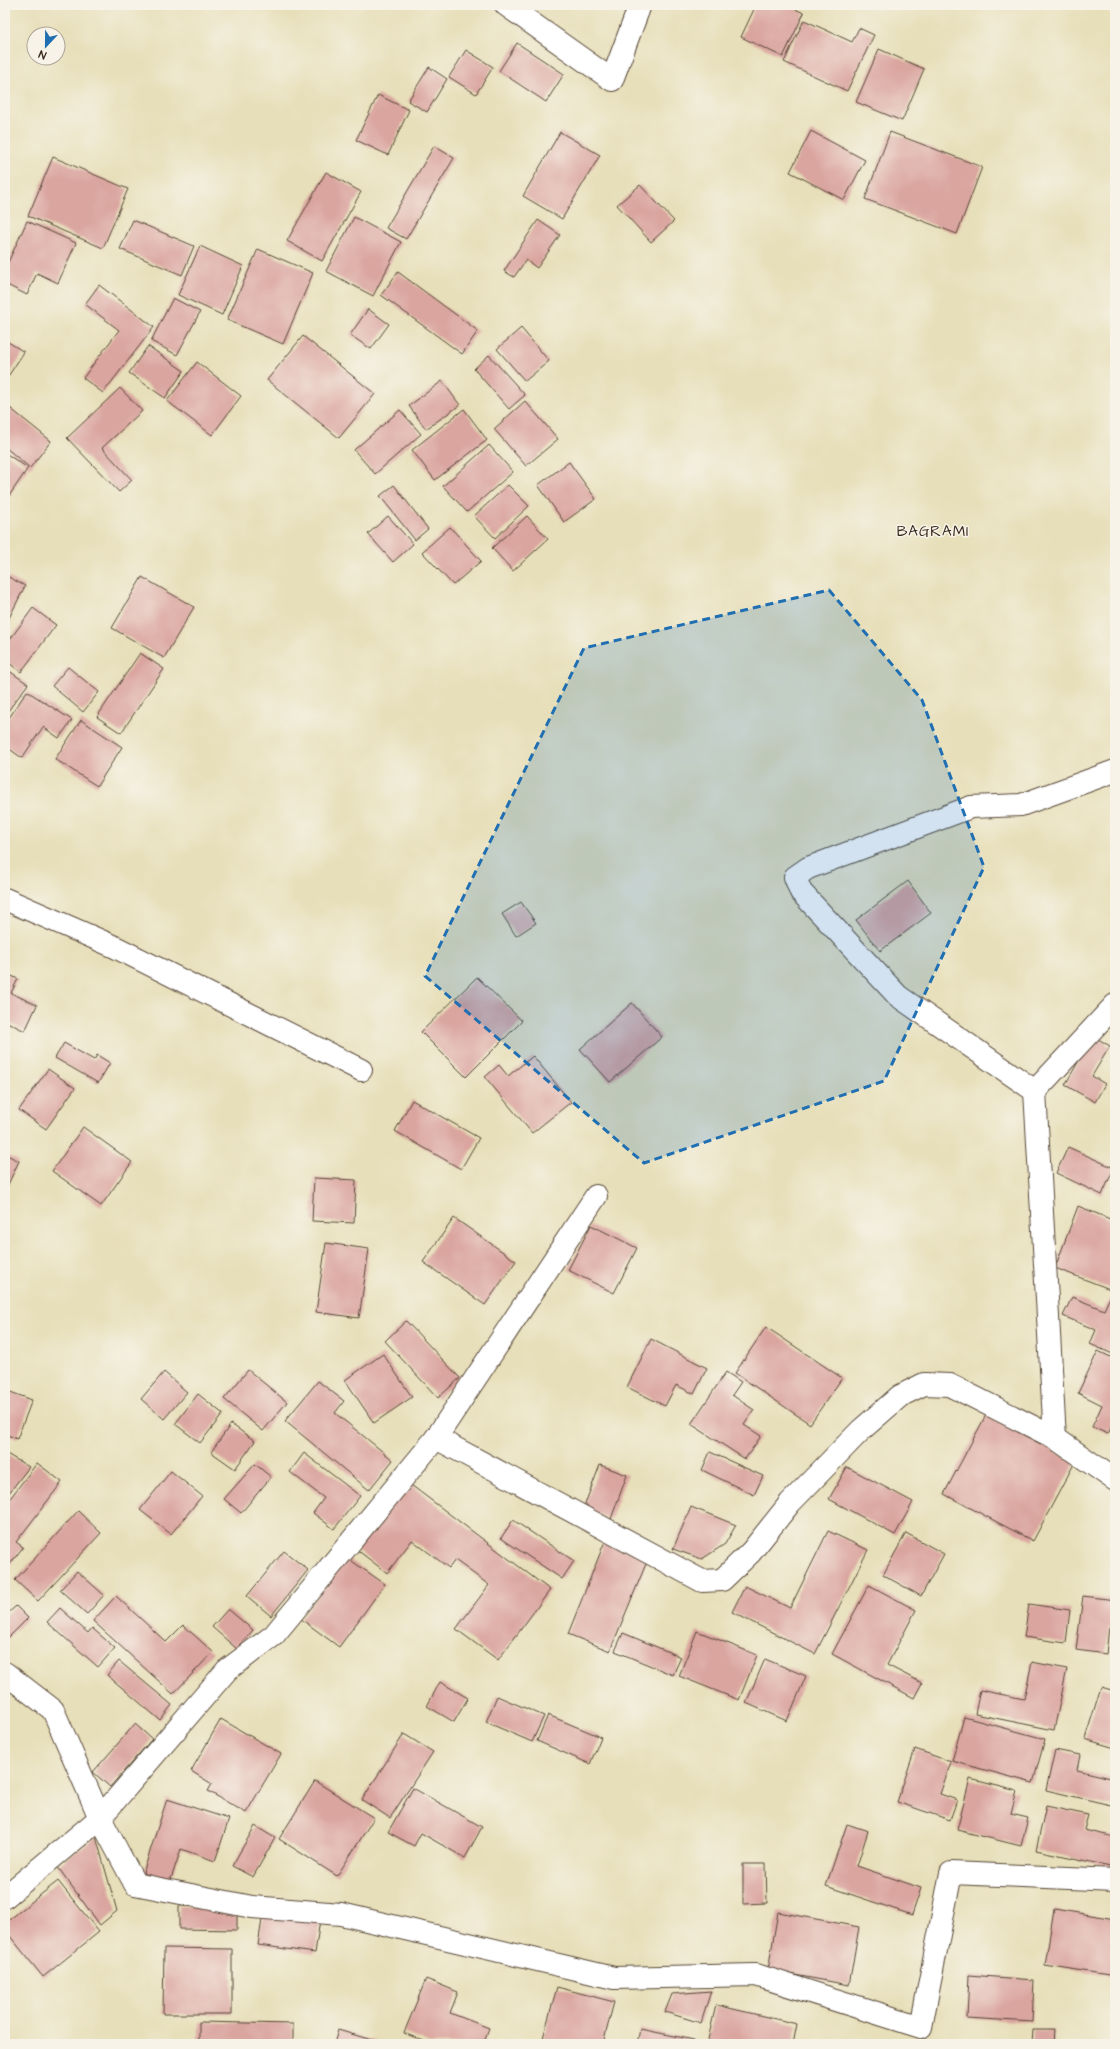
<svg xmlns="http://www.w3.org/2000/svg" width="1120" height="2049" font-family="'Architects Daughter',sans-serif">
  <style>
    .building { fill: #daa49f }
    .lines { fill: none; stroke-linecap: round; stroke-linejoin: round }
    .minor-casing { stroke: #554535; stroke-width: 24 }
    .minor { stroke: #fff; stroke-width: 22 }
    .marked { fill: #1f6fb2; fill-opacity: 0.2; stroke: #1f6fb2; stroke-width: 3; stroke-dasharray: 8 5; stroke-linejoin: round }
    .labels { text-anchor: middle; stroke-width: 3; stroke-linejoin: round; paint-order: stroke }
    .quarter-label { font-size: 15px; letter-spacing: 1px; fill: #3b2a1e; stroke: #f7f3e8 }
  </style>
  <rect width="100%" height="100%" fill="#f7f3e8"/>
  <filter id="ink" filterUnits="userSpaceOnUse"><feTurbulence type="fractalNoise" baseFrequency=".025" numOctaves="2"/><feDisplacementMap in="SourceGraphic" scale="8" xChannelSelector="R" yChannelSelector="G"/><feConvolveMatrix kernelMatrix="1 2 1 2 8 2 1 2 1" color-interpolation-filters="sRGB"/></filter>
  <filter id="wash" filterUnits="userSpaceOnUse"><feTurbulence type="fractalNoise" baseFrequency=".012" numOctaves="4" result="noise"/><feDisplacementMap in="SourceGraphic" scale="16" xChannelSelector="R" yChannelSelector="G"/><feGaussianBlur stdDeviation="0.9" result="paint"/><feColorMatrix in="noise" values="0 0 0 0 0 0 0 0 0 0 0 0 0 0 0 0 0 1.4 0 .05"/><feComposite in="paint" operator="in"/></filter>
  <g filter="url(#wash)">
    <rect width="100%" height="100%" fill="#e7dfb9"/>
    <g id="blocks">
      <g class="building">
        <polygon points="756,5 786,5 804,13 783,57 741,37"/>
        <polygon points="804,20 852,42 859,28 874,35 847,91 784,62"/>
        <polygon points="517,43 564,74 546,102 499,71"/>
        <polygon points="879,49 924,69 902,121 856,102"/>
        <polygon points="466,50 493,67 476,94 449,77"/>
        <polygon points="429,67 447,79 427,112 408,101"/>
        <polygon points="378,95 409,110 388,155 356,140"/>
        <polygon points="811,131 865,160 844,200 790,172"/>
        <polygon points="560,132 600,155 562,219 523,196"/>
        <polygon points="890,132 982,167 957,234 865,199"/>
        <polygon points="434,146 454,158 406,239 386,228"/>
        <polygon points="53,157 128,189 103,248 28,216"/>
        <polygon points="326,172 361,192 322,261 287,241"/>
        <polygon points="640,185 674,221 651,242 617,205"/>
        <polygon points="354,217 401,242 373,296 326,271"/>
        <polygon points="133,220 194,246 182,275 120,249"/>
        <polygon points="538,220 560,235 537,268 526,260 514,277 504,271"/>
        <polygon points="27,221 76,243 58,283 37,273 27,295 5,284 5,269"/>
        <polygon points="200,246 243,266 222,315 178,295"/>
        <polygon points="258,249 313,273 283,344 227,320"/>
        <polygon points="398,272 478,331 462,354 381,295"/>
        <polygon points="99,285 154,327 103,393 83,378 119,330 85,304"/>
        <polygon points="173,298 200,312 177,355 151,341"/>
        <polygon points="368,309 389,324 371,349 350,335"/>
        <polygon points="521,328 549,361 525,381 497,349"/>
        <polygon points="303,336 375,394 339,438 267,380"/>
        <polygon points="5,340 24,352 5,381"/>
        <polygon points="148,346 184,371 165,398 129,373"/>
        <polygon points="489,355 525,395 509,409 474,369"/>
        <polygon points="197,362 241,396 212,435 167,401"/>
        <polygon points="442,381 460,405 426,429 409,406"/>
        <polygon points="120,388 142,411 102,448 132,480 119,492 67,438"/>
        <polygon points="525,401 558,439 526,466 494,429"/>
        <polygon points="5,404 51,441 30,468 5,447"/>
        <polygon points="464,409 487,440 435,480 412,450"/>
        <polygon points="400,410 421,434 375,474 354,450"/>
        <polygon points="489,445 513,472 467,512 443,486"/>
        <polygon points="5,453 28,468 9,496 5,493"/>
        <polygon points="569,462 596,499 564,522 538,485"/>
        <polygon points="394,485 428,529 415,540 380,496"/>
        <polygon points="508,485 529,506 495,538 474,516"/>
        <polygon points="388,516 413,544 393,562 368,534"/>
        <polygon points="527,516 548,539 513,571 492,548"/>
        <polygon points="450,527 481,561 453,585 422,552"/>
        <polygon points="5,575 25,586 5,626"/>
        <polygon points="142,577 194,607 164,658 112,628"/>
        <polygon points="33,608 56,625 21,672 5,660 5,646"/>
        <polygon points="140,653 164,669 121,733 97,717"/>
        <polygon points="68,667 99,692 83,712 52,686"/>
        <polygon points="5,668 28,684 5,715"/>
        <polygon points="27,691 72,720 59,738 43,727 22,758 8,748 5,753 5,724"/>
        <polygon points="81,720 122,747 97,786 55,759"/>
        <polygon points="908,881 931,913 880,951 856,920"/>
        <polygon points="521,902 536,923 516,936 502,914"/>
        <polygon points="5,973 18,979 11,993 37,1005 25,1031 5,1021"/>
        <polygon points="477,977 522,1021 466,1077 421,1032"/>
        <polygon points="632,1003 662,1037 610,1082 580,1049"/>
        <polygon points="1093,1036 1110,1046 1092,1076 1105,1084 1095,1102 1065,1085"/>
        <polygon points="64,1043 94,1060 97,1055 110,1063 98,1083 55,1058"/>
        <polygon points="533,1056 571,1102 532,1133 485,1077 499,1065 508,1076"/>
        <polygon points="48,1069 75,1088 46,1129 19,1110"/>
        <polygon points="412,1100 479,1138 461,1169 395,1131"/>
        <polygon points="83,1127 132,1162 101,1206 52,1171"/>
        <polygon points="1068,1147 1114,1168 1102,1195 1056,1173"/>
        <polygon points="5,1154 19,1161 5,1191"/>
        <polygon points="314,1178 356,1180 354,1223 312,1221"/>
        <polygon points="1078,1206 1115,1221 1115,1291 1055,1268"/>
        <polygon points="454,1218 516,1261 485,1305 423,1262"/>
        <polygon points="591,1225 637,1248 614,1293 568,1270"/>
        <polygon points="326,1243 369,1249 359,1318 316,1312"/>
        <polygon points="1072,1297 1104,1310 1110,1297 1115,1299 1115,1355 1090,1344 1096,1330 1063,1316"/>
        <polygon points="406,1321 460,1378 438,1398 385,1341"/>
        <polygon points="766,1327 842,1378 810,1424 735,1373"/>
        <polygon points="651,1339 707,1368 694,1394 676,1385 665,1406 627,1387"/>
        <polygon points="1098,1351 1115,1359 1115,1419 1108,1434 1092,1427 1102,1405 1078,1393"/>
        <polygon points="383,1354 412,1397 374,1423 345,1380"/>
        <polygon points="248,1370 287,1402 263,1431 224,1399"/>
        <polygon points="164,1372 187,1392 164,1419 141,1399"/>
        <polygon points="726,1372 741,1382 732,1395 754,1410 744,1425 761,1436 745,1459 691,1424"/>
        <polygon points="318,1381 344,1401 335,1413 393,1460 369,1490 285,1421"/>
        <polygon points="5,1390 32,1400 17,1439 5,1434"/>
        <polygon points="198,1394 223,1414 200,1443 175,1424"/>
        <polygon points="986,1415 1075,1462 1033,1541 944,1494"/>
        <polygon points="231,1424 255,1441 235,1469 211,1452"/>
        <polygon points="710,1452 763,1476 754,1495 702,1470"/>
        <polygon points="5,1453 29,1467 5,1498"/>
        <polygon points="304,1453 360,1496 334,1529 313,1513 324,1498 290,1472"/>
        <polygon points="37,1463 62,1482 16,1542 23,1547 5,1571 5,1505"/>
        <polygon points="255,1464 271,1477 241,1513 224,1499"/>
        <polygon points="600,1465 627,1475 611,1519 583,1509"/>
        <polygon points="847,1467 913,1502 895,1535 829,1499"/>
        <polygon points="171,1471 202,1496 171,1534 140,1510"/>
        <polygon points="407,1482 550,1590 498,1660 456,1629 489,1585 455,1560 449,1568 412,1540 387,1573 356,1549"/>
        <polygon points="691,1507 736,1525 725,1544 702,1559 673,1549"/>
        <polygon points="78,1511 101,1533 38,1601 15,1580"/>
        <polygon points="513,1520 574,1561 562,1579 501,1538"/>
        <polygon points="828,1531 868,1550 815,1654 732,1612 745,1586 790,1608"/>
        <polygon points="906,1533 944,1554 921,1596 883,1575"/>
        <polygon points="605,1541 648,1559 610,1651 568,1634"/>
        <polygon points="284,1551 308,1570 271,1616 247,1596"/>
        <polygon points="346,1557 385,1584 339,1647 301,1619"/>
        <polygon points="77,1571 104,1595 87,1614 60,1590"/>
        <polygon points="869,1585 916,1610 887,1665 922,1683 914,1698 832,1654"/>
        <polygon points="116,1596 166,1642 183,1625 213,1652 173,1694 93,1621"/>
        <polygon points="1083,1596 1115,1600 1115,1627 1109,1627 1106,1654 1076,1650"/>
        <polygon points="1029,1604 1070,1610 1066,1643 1024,1637"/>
        <polygon points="16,1606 28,1618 5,1641 5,1616"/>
        <polygon points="60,1608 88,1633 92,1628 115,1648 98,1667 47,1622"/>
        <polygon points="228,1609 253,1630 237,1649 212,1627"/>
        <polygon points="697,1631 757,1655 739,1700 679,1676"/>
        <polygon points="623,1633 681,1657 673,1675 615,1651"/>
        <polygon points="765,1659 806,1676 787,1721 746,1703"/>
        <polygon points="119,1661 172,1705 160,1720 107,1675"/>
        <polygon points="1032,1662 1067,1669 1054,1730 975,1714 980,1690 1024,1699"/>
        <polygon points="440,1682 468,1698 454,1722 427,1706"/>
        <polygon points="1101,1687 1115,1691 1115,1748 1085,1739"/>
        <polygon points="497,1696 544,1716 532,1742 486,1722"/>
        <polygon points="548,1715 601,1737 590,1764 537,1741"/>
        <polygon points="964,1717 1045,1739 1033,1783 952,1761"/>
        <polygon points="221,1719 281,1754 246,1813 208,1791 212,1784 191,1771"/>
        <polygon points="135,1724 152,1739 110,1787 93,1772"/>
        <polygon points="404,1734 433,1752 390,1818 362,1800"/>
        <polygon points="915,1749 951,1762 940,1794 957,1800 950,1820 897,1802"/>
        <polygon points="1055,1750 1080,1755 1077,1770 1115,1779 1115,1806 1046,1790"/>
        <polygon points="970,1779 1017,1791 1011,1814 1028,1818 1021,1846 957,1830"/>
        <polygon points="315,1781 374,1818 337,1876 279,1839"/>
        <polygon points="413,1788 482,1827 465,1858 421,1833 414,1846 388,1832"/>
        <polygon points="167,1799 229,1819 215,1861 181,1849 170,1882 143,1873"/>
        <polygon points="1046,1806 1088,1815 1084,1830 1115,1837 1115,1867 1036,1850"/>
        <polygon points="847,1824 868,1831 857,1866 921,1888 912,1915 826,1886"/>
        <polygon points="255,1826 275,1838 253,1877 232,1866"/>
        <polygon points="96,1837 117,1911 100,1925 57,1866"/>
        <polygon points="743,1864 766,1864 767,1903 743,1904"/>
        <polygon points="58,1881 99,1932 43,1977 5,1930 5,1923"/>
        <polygon points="179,1906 237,1908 237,1930 179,1929"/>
        <polygon points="1054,1909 1115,1919 1115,1976 1045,1965"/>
        <polygon points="778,1912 859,1927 849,1985 768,1970"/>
        <polygon points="263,1913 320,1920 315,1953 258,1945"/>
        <polygon points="164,1948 232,1949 232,2014 163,2014"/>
        <polygon points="969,1975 1034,1980 1032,2022 967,2018"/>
        <polygon points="426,1979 458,1992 450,2013 489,2028 483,2044 431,2044 404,2033"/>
        <polygon points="557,1987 614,2002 603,2044 565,2044 543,2038"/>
        <polygon points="711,1991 701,2023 665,2012 672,1994"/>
        <polygon points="716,2005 797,2024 793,2044 707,2044"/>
        <polygon points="199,2022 293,2024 293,2044 199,2044"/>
        <polygon points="640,2029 694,2040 694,2044 637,2044"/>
        <polygon points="338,2030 385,2044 334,2044"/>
        <polygon points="1033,2030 1054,2030 1053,2044 1032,2044"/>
      </g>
    </g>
  </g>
  <g filter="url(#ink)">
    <use href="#blocks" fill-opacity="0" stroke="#554535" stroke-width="1"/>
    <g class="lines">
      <defs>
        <g id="minor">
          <polyline points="506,5 612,80 640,5"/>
          <polyline points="5,899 115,947 361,1070"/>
          <polyline points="1035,1091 898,996 801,892 795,877 808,868 971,807 1021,805 1115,771"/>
          <polyline points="436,1438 702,1581 722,1580 751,1552 790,1503 861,1430 900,1396 924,1384 950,1385 1055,1438 1115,1480"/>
          <polyline points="1055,1438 1035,1091 1115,1005"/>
          <polyline points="5,1673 53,1710 100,1818 135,1884 252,1907 341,1914 614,1978 756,1975 921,2027 951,1873 1115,1880"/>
          <polyline points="5,1897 100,1818 227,1670 274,1635 436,1438 596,1196"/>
        </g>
      </defs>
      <use href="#minor" class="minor-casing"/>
      <use href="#minor" class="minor"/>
    </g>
  </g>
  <path class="marked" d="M829 590 922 700 984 867 884 1081 644 1163 425 976 584 648Z"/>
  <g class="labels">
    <g class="quarter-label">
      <text x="933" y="536">BAGRAMI</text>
    </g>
  </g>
  <rect width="1120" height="2049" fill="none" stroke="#f7f3e8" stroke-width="20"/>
  <g transform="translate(46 46) rotate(202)"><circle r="19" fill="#f7f3e8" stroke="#aca397"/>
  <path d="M0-3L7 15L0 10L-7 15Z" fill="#1f6fb2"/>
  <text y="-6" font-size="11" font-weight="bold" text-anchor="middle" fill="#3b2a1e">N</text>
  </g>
</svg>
